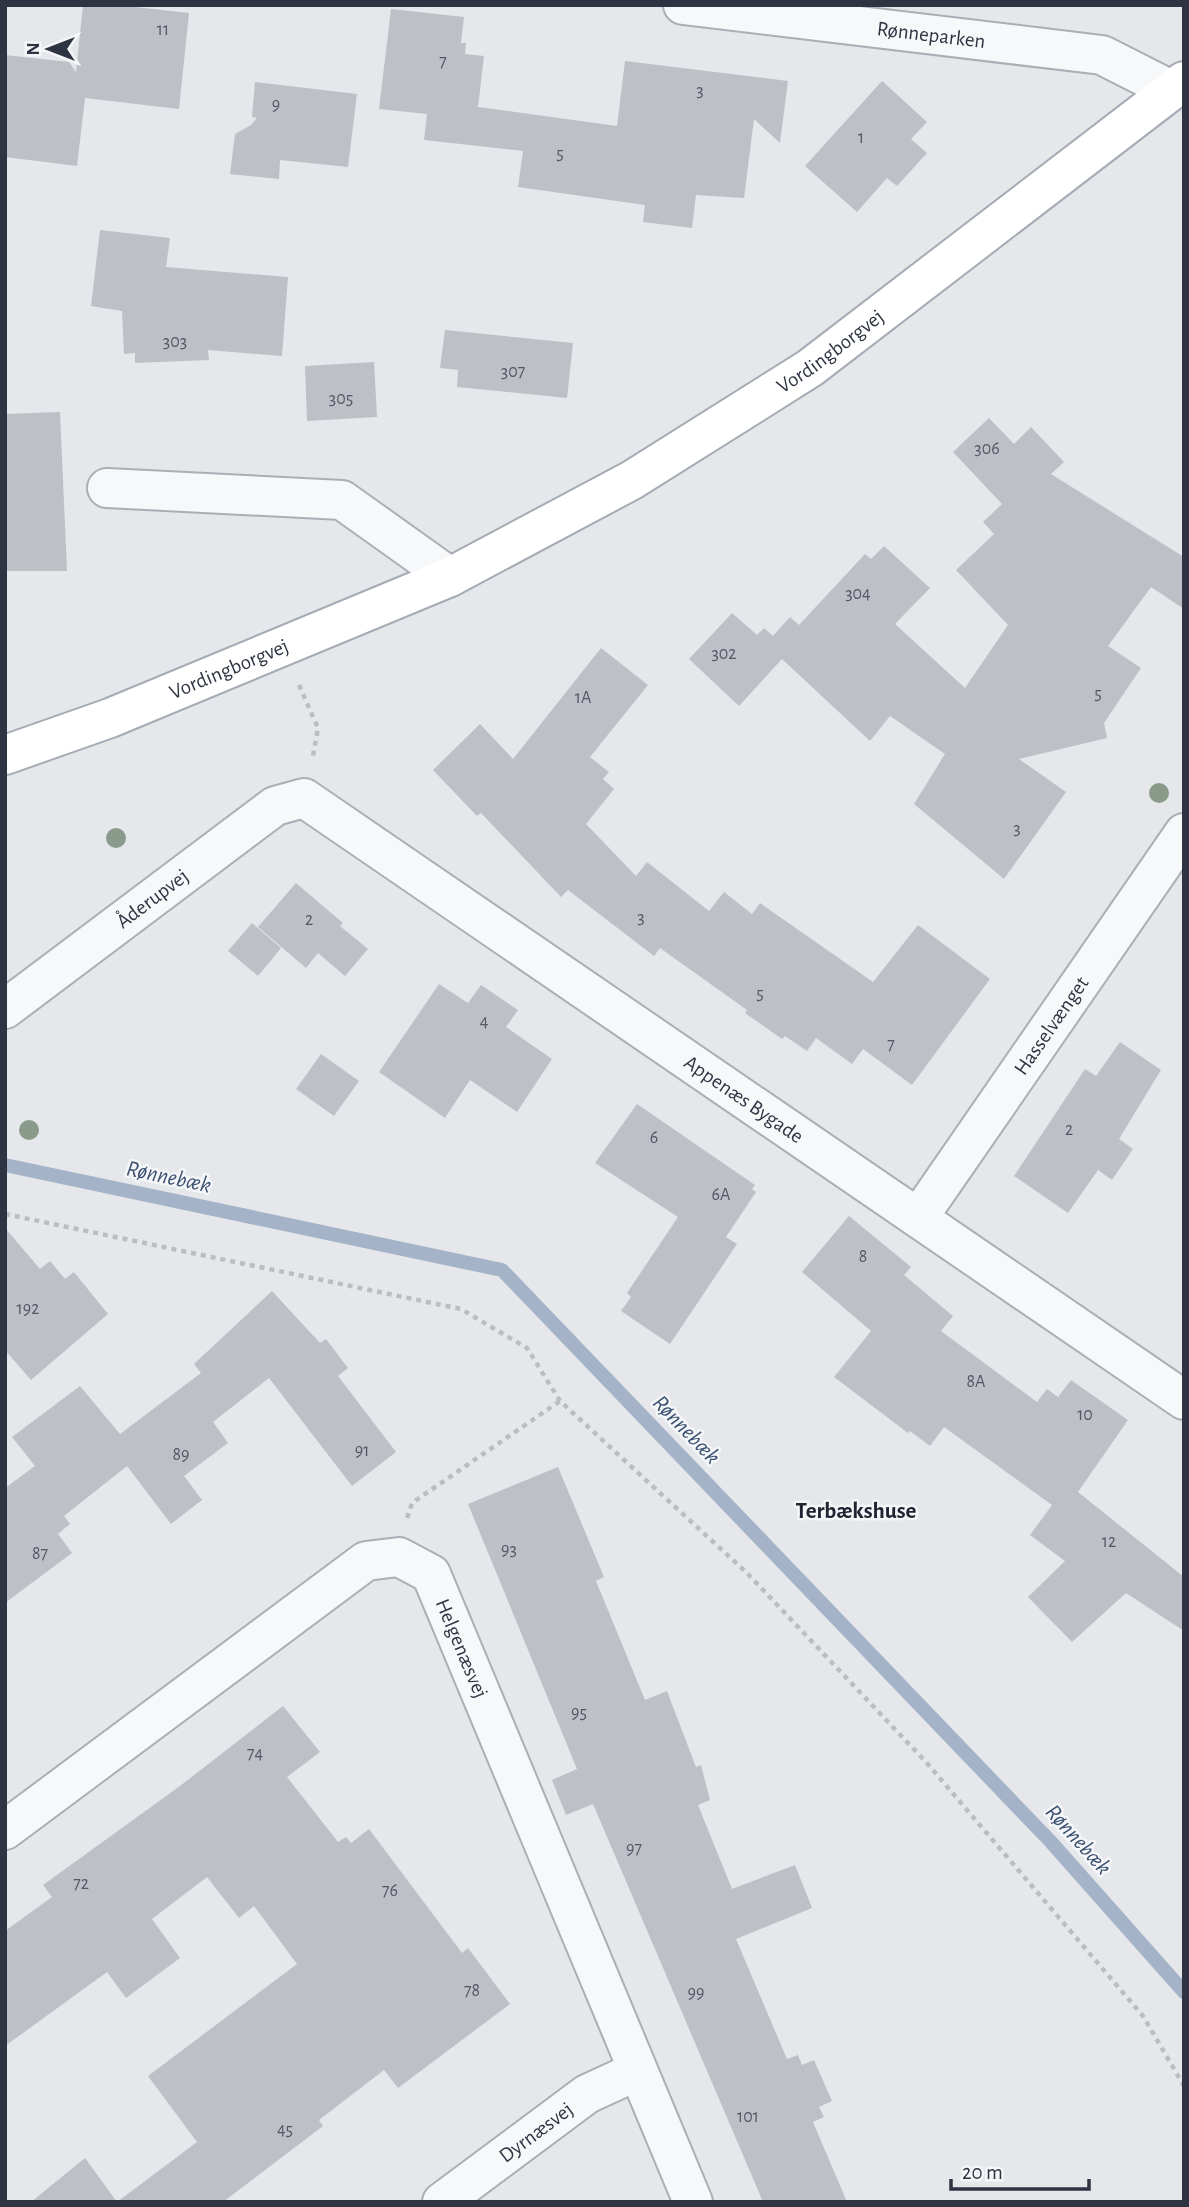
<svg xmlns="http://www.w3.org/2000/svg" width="1189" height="2207" font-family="'Alegreya Sans',sans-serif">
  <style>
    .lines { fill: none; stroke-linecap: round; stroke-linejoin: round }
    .stream { stroke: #a4b3c7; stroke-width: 14 }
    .building { fill: #bdc0c7 }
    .minor-casing { stroke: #aaaeb5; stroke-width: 42 }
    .major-casing { stroke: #a5abb5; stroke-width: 42 }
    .path { stroke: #bbbdc3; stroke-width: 4.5; stroke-dasharray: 5 5; stroke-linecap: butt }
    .minor { stroke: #f7f8fa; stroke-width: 38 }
    .major { stroke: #fff; stroke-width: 38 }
    .tree { fill: #8b9b8b }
    .labels { text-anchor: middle; stroke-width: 5; stroke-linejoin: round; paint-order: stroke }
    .number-label { font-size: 18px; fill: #525763 }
    .street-label { font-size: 21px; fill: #2e3442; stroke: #f5f6f8 }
    .water-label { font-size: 23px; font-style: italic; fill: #3c5172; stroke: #f5f6f8 }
    .neighbourhood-label { font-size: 23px; font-weight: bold; fill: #202533; stroke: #f5f6f8 }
  </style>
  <rect width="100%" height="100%" fill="#e5e7eb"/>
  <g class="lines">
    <polyline class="stream" points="5,1165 502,1270 1051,1842 1184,1992"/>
  </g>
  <g class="building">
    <polygon points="83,5 117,5 189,13 179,109 85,98 77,166 5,157 5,55 69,62 76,72"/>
    <polygon points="391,9 464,17 461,43 466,43 465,54 484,56 478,107 617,126 625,61 788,81 780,143 754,119 744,198 696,195 692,228 643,222 645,205 518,187 523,151 424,140 427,114 379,109"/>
    <polygon points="882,81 927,122 911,139 927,153 897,186 887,178 857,212 805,166"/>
    <polygon points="255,82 357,94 348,167 280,160 279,179 230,174 235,134 251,125 257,118 252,117"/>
    <polygon points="100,230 170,238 166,267 288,277 282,356 208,350 209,360 135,363 135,353 124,354 122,311 91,306"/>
    <polygon points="445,330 573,343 567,398 457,387 458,370 440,368"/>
    <polygon points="374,362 377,417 307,421 305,366"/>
    <polygon points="60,412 67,571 5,571 5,414"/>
    <polygon points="989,418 1014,444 1031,427 1064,462 1051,474 1184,557 1184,609 1151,587 1108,646 1141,668 1104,723 1107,738 1019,759 1066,792 1004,879 914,804 945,754 890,716 870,741 782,659 739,706 689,659 732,613 757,635 764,628 773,636 790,617 799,625 865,554 871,559 884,546 930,588 895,624 965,688 1008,625 956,570 994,534 983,522 1002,504 953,452"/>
    <polygon points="601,648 648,685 590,757 609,772 603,779 614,789 586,824 636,876 647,862 709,911 724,892 752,914 760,903 873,982 918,925 990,979 912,1085 863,1049 852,1064 816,1038 807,1051 785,1036 782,1039 745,1013 747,1010 660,948 654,956 568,890 561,897 481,813 477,816 433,770 480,724 513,759"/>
    <polygon points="296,883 343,923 340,926 368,949 345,976 318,953 306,968 258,927"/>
    <polygon points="252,923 281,948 258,976 228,951"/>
    <polygon points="439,984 468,1003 481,985 518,1010 506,1027 552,1059 517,1112 470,1080 445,1118 379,1072"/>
    <polygon points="1120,1042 1161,1070 1119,1139 1133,1149 1112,1180 1098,1170 1068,1213 1014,1176 1085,1069 1096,1076"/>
    <polygon points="321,1054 359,1081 334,1116 296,1089"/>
    <polygon points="637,1104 755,1185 752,1189 756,1192 726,1237 737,1244 670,1344 621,1311 631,1297 627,1293 678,1217 595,1163"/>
    <polygon points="849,1216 911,1267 904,1275 953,1316 941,1331 1037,1402 1047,1389 1058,1397 1071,1380 1128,1420 1078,1492 1184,1577 1184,1631 1126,1593 1072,1642 1028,1597 1065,1561 1030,1535 1052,1505 944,1427 930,1446 910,1431 908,1433 834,1377 871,1331 802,1272"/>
    <polygon points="5,1228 40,1269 50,1261 65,1279 74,1272 108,1314 31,1380 5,1350"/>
    <polygon points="272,1291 320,1343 326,1339 348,1368 338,1376 396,1452 352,1486 269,1378 213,1422 228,1443 184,1476 202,1500 171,1524 127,1466 64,1516 70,1524 58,1534 72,1553 5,1603 5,1488 35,1466 12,1437 80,1386 120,1434 201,1373 194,1364"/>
    <polygon points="558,1467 604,1577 596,1581 645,1700 667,1691 696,1767 701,1765 710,1800 698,1805 732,1889 795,1865 812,1908 736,1939 787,2059 798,2055 802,2065 814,2060 832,2101 819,2107 824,2117 813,2122 847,2202 763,2202 593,1804 566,1815 552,1780 577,1769 468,1504"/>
    <polygon points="283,1706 320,1752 287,1777 338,1842 346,1837 351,1843 369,1829 462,1953 468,1948 510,2004 398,2088 384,2070 319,2120 323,2126 223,2202 117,2202 197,2142 148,2076 297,1964 254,1906 239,1918 207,1877 152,1919 180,1958 126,1998 107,1972 5,2046 5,1931 52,1897 43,1885 180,1786"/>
    <polygon points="85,2158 117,2202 31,2202"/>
  </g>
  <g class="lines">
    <defs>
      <g id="minor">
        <path id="s1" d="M683 5 1102 55 1171 90"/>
        <polyline points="107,488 342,500 450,577"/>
        <path id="s2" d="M5 1009 275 806 304 798 1184 1400"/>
        <path id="s3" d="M918 1218 1184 833"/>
        <path id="s4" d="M5 1830 366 1561 399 1557 431 1574 693 2202"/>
        <path id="s5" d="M442 2202 587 2094 637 2071"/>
      </g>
      <g id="major">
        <path id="s6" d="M5 755 110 718 450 577 632 480 810 368 1184 81"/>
      </g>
    </defs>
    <use href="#minor" class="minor-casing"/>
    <use href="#major" class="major-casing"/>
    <g class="path">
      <polyline points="299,685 318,728 313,756"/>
      <polyline points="5,1214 461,1309 527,1348 560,1401 747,1573 926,1762 1143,2016 1184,2086"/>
      <polyline points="407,1518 412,1503 560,1401"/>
    </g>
    <use href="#minor" class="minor"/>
    <use href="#major" class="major"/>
  </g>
  <g class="tree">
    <circle cx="1159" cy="793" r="10"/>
    <circle cx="116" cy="838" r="10"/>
    <circle cx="29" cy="1130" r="10"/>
  </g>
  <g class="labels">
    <g class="number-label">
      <text x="163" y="35">11</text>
      <text x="443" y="67">7</text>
      <text x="700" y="96">3</text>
      <text x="276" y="110">9</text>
      <text x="861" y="143">1</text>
      <text x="560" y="159">5</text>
      <text x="175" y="347">303</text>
      <text x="513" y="377">307</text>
      <text x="341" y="404">305</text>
      <text x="987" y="454">306</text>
      <text x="858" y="599">304</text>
      <text x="724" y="659">302</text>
      <text x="1098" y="699">5</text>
      <text x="583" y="703">1A</text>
      <text x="1017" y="834">3</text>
      <text x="641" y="923">3</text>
      <text x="309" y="925">2</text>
      <text x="760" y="999">5</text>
      <text x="484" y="1027">4</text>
      <text x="891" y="1050">7</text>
      <text x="1069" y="1135">2</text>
      <text x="654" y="1143">6</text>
      <text x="721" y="1200">6A</text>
      <text x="863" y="1262">8</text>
      <text x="28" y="1314">192</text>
      <text x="976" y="1387">8A</text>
      <text x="1085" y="1420">10</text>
      <text x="362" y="1456">91</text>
      <text x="181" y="1460">89</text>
      <text x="1109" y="1547">12</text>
      <text x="509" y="1555">93</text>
      <text x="40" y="1559">87</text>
      <text x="579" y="1718">95</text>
      <text x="255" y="1759">74</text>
      <text x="634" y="1854">97</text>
      <text x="81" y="1889">72</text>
      <text x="390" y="1896">76</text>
      <text x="472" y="1996">78</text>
      <text x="696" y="1998">99</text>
      <text x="748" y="2122">101</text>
      <text x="285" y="2135">45</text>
    </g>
    <g class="street-label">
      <text dy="7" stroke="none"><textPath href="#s1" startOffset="250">Rønneparken</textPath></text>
      <text dy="7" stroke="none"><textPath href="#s6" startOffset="922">Vordingborgvej</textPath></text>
      <text dy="7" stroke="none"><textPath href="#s6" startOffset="240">Vordingborgvej</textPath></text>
      <text dy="7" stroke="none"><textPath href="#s2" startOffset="184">Åderupvej</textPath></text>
      <text dy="7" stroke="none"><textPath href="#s3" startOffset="234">Hasselvænget</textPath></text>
      <text dy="7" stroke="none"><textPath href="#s2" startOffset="901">Appenæs Bygade</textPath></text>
      <text dy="7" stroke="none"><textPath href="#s4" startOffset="600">Helgenæsvej</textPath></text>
      <text dy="7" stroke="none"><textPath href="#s5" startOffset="117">Dyrnæsvej</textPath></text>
    </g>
    <g class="water-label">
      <text transform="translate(169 1176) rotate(12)" y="8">Rønnebæk</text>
      <text transform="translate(687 1429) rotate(46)" y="8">Rønnebæk</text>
      <text transform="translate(1079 1839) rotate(48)" y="8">Rønnebæk</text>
    </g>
    <g class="neighbourhood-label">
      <text x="856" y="1518">Terbækshuse</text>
    </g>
  </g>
  <rect width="1189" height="2207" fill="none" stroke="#2e3442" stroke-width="14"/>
  <g transform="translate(49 49) rotate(270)" stroke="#f5f6f8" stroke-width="5" paint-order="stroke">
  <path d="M0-5L12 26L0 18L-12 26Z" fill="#2e3442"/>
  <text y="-10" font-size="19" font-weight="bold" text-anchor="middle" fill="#2e3442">N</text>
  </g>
  <path d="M951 2179v10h138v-10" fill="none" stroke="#2e3442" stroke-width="3.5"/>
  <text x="962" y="2179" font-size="21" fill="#2e3442" stroke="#f5f6f8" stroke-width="5" paint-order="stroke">20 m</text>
</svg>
